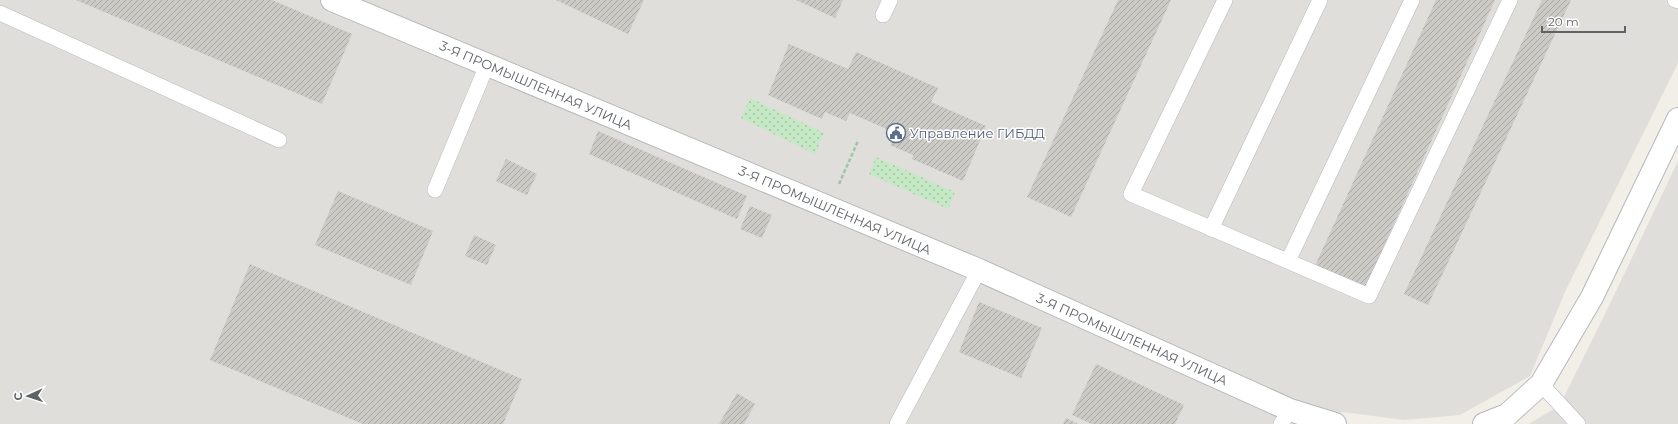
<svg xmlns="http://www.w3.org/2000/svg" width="1678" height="424" font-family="Montserrat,sans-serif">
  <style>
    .industrial { fill: #e0deda }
    .grass { fill: url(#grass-dots) }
    .building { fill: url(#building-hatch) }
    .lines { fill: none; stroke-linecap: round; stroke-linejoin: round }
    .lane-casing { stroke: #b5b8bc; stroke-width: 16 }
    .street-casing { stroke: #b5b8bc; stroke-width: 24 }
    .path { stroke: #9cc7a9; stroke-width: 2.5; stroke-dasharray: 4 2; stroke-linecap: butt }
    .lane { stroke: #fff; stroke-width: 15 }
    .street { stroke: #fff; stroke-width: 22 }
    .labels { text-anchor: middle; stroke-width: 3; stroke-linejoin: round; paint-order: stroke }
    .street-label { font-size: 13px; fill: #5f6368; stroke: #fff }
    .service-label { font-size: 13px; fill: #4e5e75; stroke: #fff; text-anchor: start }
  </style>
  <defs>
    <pattern id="grass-dots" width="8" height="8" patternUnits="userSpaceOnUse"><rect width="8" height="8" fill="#c5e8c5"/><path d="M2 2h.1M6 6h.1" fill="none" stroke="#a3c0a4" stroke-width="1.8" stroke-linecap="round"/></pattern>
    <pattern id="building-hatch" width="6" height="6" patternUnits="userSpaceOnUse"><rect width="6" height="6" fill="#cccac5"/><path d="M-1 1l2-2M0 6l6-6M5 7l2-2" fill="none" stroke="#a9a8a4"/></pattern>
  </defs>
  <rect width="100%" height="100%" fill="#f1efe8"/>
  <g class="industrial">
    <polygon points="0,0 1678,0 1678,63 1565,292 1530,376 1460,415 1404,420 1342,412 1336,424 0,424"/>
    <polygon points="1678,161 1678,424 1529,424 1560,405 1608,308"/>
  </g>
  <g class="grass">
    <polygon points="750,98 824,133 815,154 741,118"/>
    <polygon points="876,157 955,192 948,209 869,174"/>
  </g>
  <g class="building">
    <polygon points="76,0 272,0 352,34 322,104"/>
    <polygon points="556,0 644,0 628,34"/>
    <polygon points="796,0 843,0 835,18"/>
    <polygon points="1118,0 1171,0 1071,217 1027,197"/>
    <polygon points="1436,0 1495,0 1365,288 1315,266"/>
    <polygon points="1542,0 1571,0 1428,305 1404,294"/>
    <polygon points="789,44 848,69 856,52 938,88 931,102 986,126 963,181 912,159 913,155 890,145 896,133 850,113 846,121 825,112 822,119 768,95"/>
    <polygon points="598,131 747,196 737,219 589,154"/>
    <polygon points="506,159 537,174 527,195 496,181"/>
    <polygon points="338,191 433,231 411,285 315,245"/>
    <polygon points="750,206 772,215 762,238 740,229"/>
    <polygon points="474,235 496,245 487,265 465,256"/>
    <polygon points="250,264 522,379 503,424 363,424 210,360"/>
    <polygon points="979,302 1042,328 1021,378 959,352"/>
    <polygon points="1096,364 1184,405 1175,424 1092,424 1072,415"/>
    <polygon points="737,393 755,404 744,424 719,424"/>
    <polygon points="1066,418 1078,424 1063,424"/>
  </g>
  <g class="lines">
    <defs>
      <g id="lane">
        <polyline points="1225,0 1131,194 1369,296 1510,0"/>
        <polyline points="1675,0 1678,1"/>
        <polyline points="0,13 279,140"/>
        <polyline points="883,15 890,0"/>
        <polyline points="435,190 487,65"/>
        <polyline points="1211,229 1320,0"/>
        <polyline points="1288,261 1412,0"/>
        <polyline points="1541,384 1578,424"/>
        <polyline points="897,424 979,270"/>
        <polyline points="1281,424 1290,410"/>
      </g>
      <g id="street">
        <polyline points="332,0 979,270 1290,410 1335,424"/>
        <polyline points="1484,424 1507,415 1541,384 1592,297 1678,119"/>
      </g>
    </defs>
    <use href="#lane" class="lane-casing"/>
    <use href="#street" class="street-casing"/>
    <polyline class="path" points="839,184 858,141"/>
    <use href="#lane" class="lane"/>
    <use href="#street" class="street"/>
  </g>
  <defs>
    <symbol id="civic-ring" viewBox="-11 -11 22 22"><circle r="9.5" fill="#fff" stroke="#5c6f8a" stroke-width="1.5"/><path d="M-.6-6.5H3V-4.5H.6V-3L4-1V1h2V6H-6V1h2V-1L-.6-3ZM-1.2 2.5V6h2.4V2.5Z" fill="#5c6f8a"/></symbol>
  </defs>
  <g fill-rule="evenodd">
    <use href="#civic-ring" x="885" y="122" width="22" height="22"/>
  </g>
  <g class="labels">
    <g class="street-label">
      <text transform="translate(536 85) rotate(23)" y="5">3-Я ПРОМЫШЛЕННАЯ УЛИЦА</text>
      <text transform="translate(835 210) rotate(23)" y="5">3-Я ПРОМЫШЛЕННАЯ УЛИЦА</text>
      <text transform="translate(1132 339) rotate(24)" y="5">3-Я ПРОМЫШЛЕННАЯ УЛИЦА</text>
    </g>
    <g class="service-label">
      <text x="910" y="138">Управление ГИБДД</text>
    </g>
  </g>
  <g transform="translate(28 396) rotate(267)" stroke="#ffffff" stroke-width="3" paint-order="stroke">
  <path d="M0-3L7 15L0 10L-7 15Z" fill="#5f6368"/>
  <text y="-6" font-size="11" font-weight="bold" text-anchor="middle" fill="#5f6368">С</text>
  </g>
  <path d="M1542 26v6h83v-6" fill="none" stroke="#5f6368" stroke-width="2"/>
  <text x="1548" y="26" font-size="12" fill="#5f6368" stroke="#ffffff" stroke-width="3" paint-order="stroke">20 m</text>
</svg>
